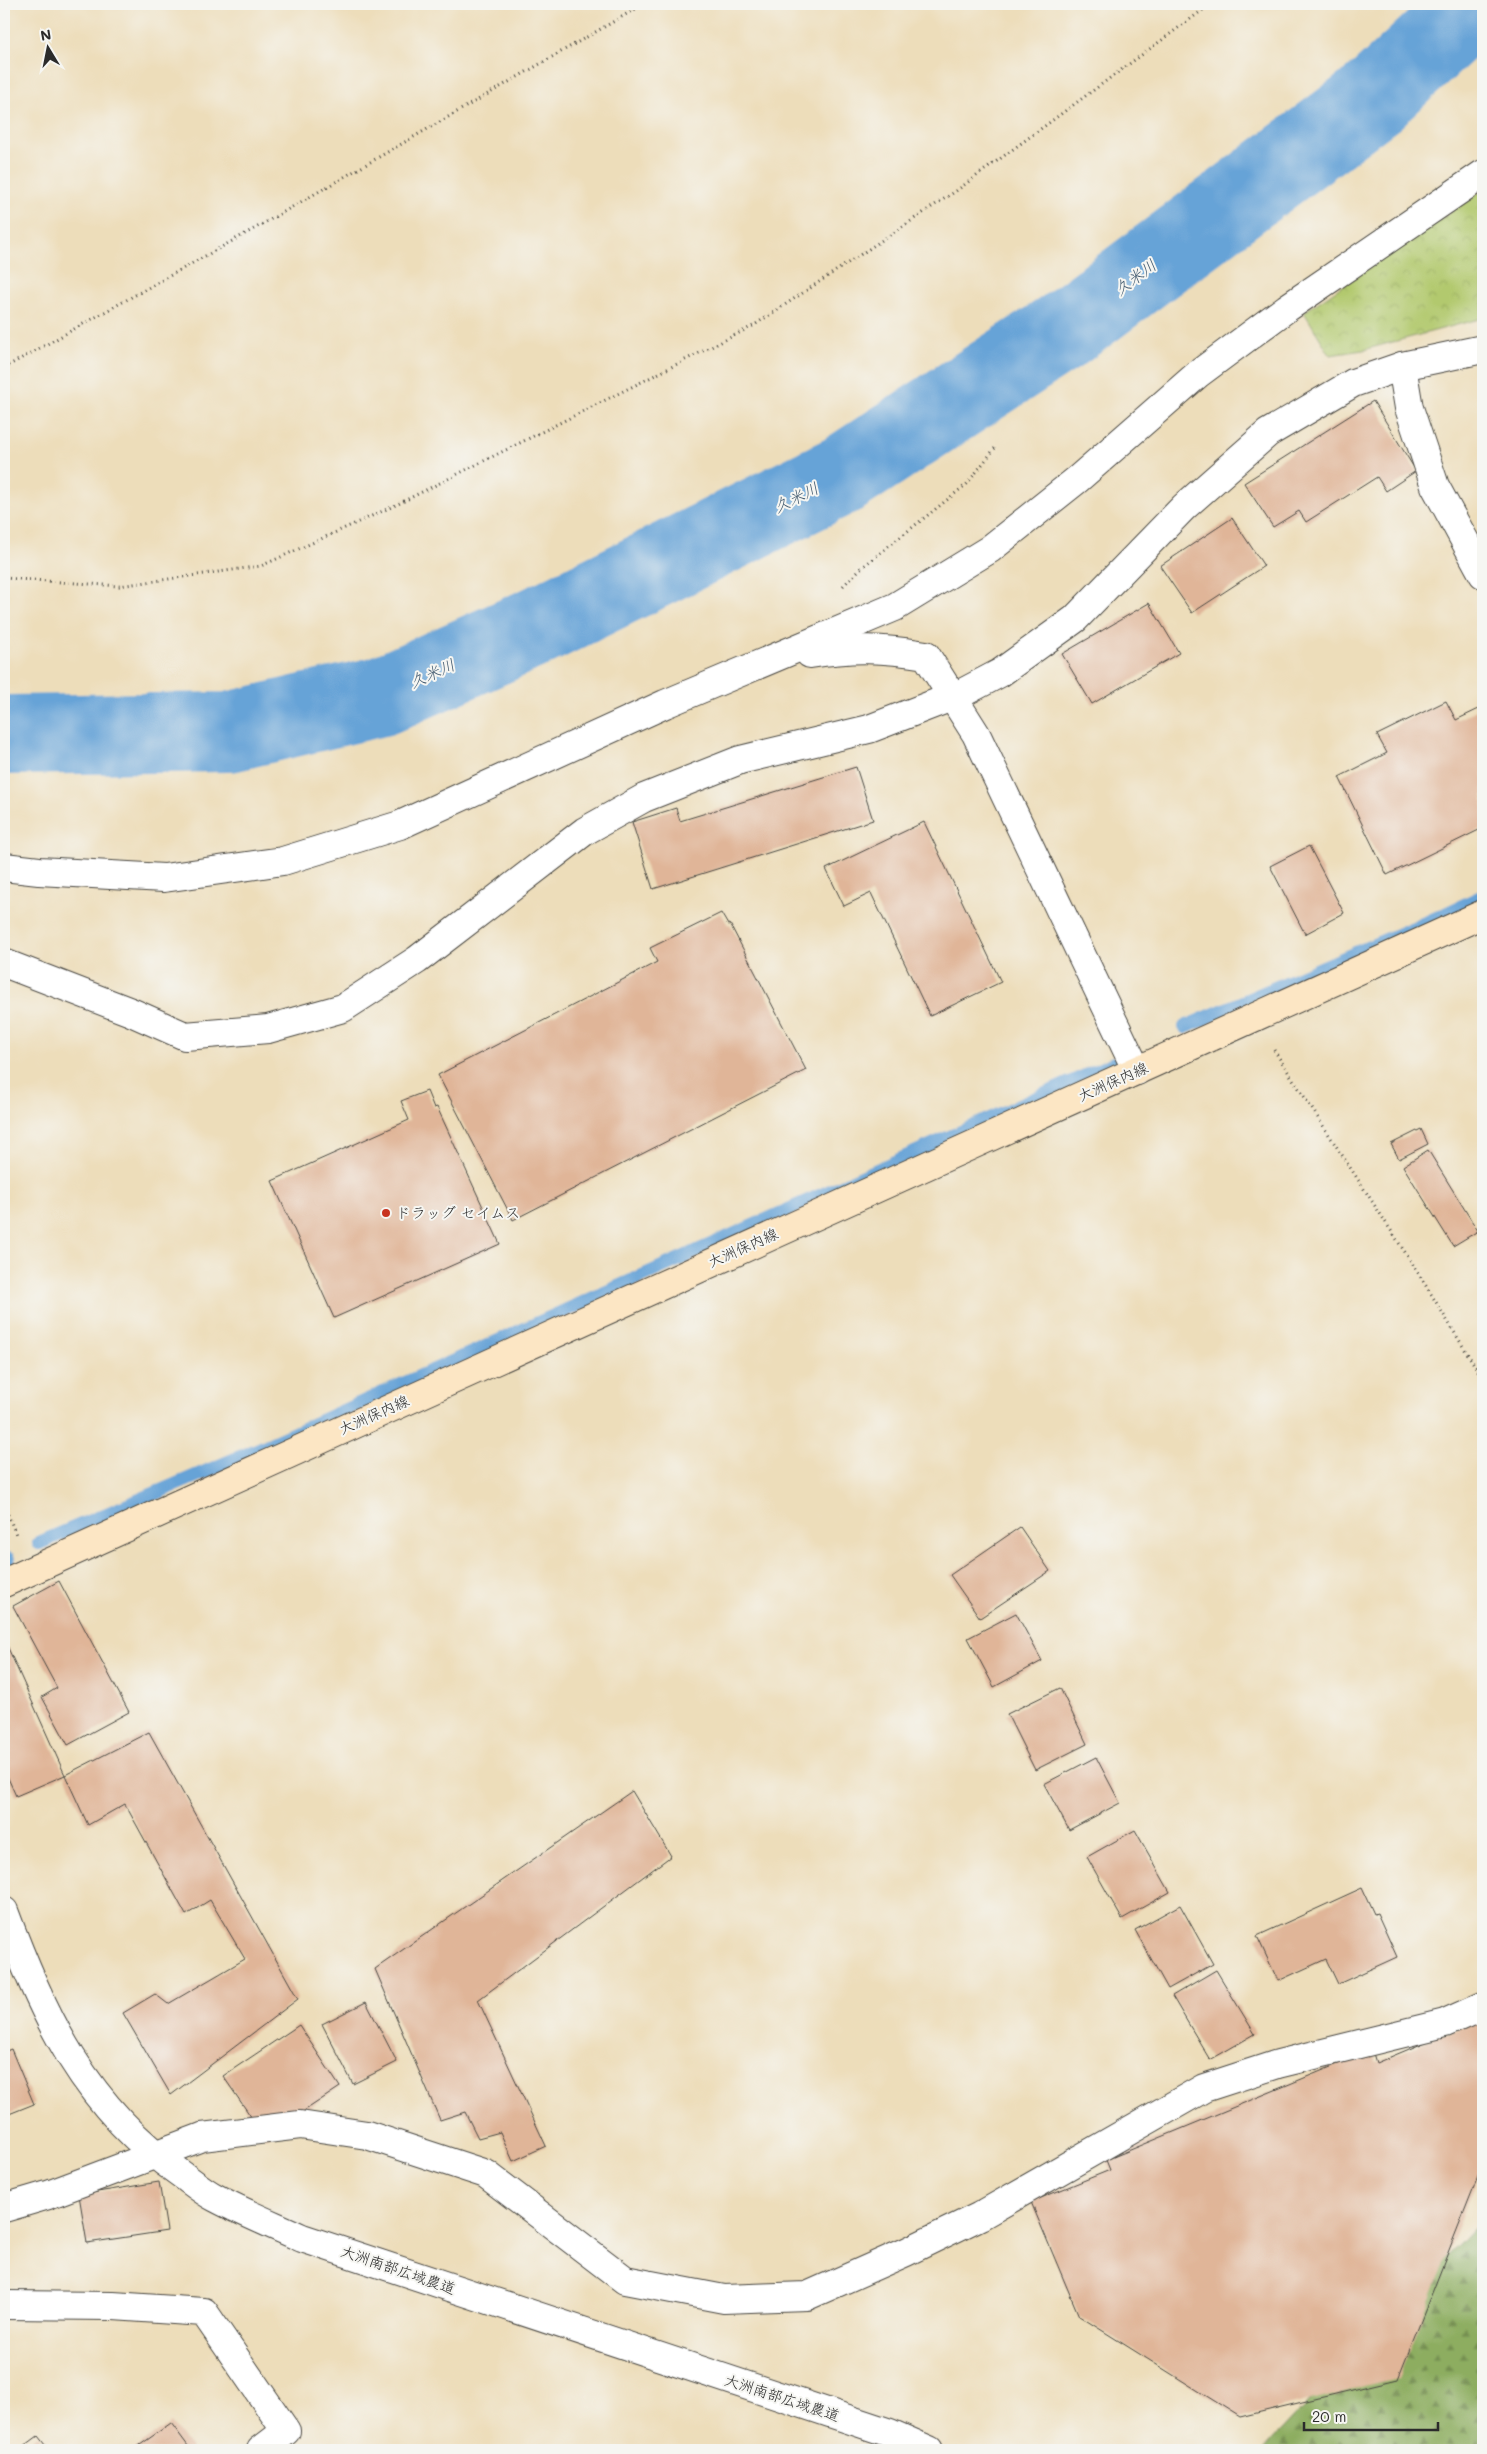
<svg xmlns="http://www.w3.org/2000/svg" width="1487" height="2454" font-family="Mali,'Klee One',sans-serif">
  <style>
    .forest { fill: url(#forest-firs); stroke: #5c6c46 }
    .park { fill: url(#park-crowns); stroke: #6e7a4c }
    .lines { fill: none; stroke-linecap: round; stroke-linejoin: round }
    .stream { stroke: #66a3d7; stroke-width: 14 }
    .river { stroke: #66a3d7; stroke-width: 80 }
    .building { fill: #e0b598 }
    .minor-casing { stroke: #484640; stroke-width: 30 }
    .tertiary-casing { stroke: #484640; stroke-width: 30 }
    .secondary-casing { stroke: #484640; stroke-width: 30 }
    .path { stroke: #484640; stroke-width: 3; stroke-dasharray: 1 4; stroke-linecap: butt }
    .minor { stroke: #fff; stroke-width: 28 }
    .tertiary { stroke: #fff; stroke-width: 28 }
    .secondary { stroke: #fce6c4; stroke-width: 28 }
    .poi-dot { fill: #c8321e; stroke: #f6f6f2; stroke-width: 2 }
    .labels { text-anchor: middle; stroke-width: 4; stroke-linejoin: round; paint-order: stroke }
    .street-label { font-size: 15px; fill: #2b2b2b; stroke: #f6f6f2 }
    .poi-label { font-size: 15px; fill: #2b2b2b; stroke: #f6f6f2; text-anchor: start }
    .water-label { font-size: 16px; font-style: italic; fill: #435b70; stroke: #f6f6f2 }
  </style>
  <defs>
    <pattern id="forest-firs" width="22" height="20" patternUnits="userSpaceOnUse" patternTransform="scale(1.25)"><rect width="22" height="20" fill="#8dad61"/><path d="M5 1l3.5 6h-7zM16 11l3.5 6h-7z" fill="#738d50"/></pattern>
    <pattern id="park-crowns" width="20" height="18" patternUnits="userSpaceOnUse" patternTransform="scale(1.25)"><rect width="20" height="18" fill="#b2c96e"/><path d="M2 6a3 3 0 1 1 6 0M12 15a3 3 0 1 1 6 0" fill="none" stroke="#99ad5f"/></pattern>
  </defs>
  <rect width="100%" height="100%" fill="#f6f6f2"/>
  <filter id="ink" filterUnits="userSpaceOnUse"><feTurbulence type="fractalNoise" baseFrequency=".02" numOctaves="2"/><feDisplacementMap in="SourceGraphic" scale="10" xChannelSelector="R" yChannelSelector="G"/><feConvolveMatrix kernelMatrix="1 2 1 2 8 2 1 2 1" color-interpolation-filters="sRGB"/></filter>
  <filter id="wash" filterUnits="userSpaceOnUse"><feTurbulence type="fractalNoise" baseFrequency=".0096" numOctaves="4" result="noise"/><feDisplacementMap in="SourceGraphic" scale="20" xChannelSelector="R" yChannelSelector="G"/><feGaussianBlur stdDeviation="1.12" result="paint"/><feColorMatrix in="noise" values="0 0 0 0 0 0 0 0 0 0 0 0 0 0 0 0 0 1.4 0 .05"/><feComposite in="paint" operator="in"/></filter>
  <g filter="url(#wash)">
    <rect width="100%" height="100%" fill="#edddba"/>
    <polygon class="forest" points="1483,2219 1483,2450 1263,2450"/>
    <polygon class="park" points="1483,190 1483,318 1363,350 1330,355 1304,312"/>
    <g class="lines">
      <g class="stream">
        <polyline points="1185,1027 1439,917 1483,896"/>
        <polyline points="39,1543 259,1449 1114,1063"/>
        <polyline points="4,1561 8,1559"/>
      </g>
      <polyline class="river" points="4,735 229,732 381,696 538,626 844,474 1063,331 1375,97 1475,4"/>
    </g>
    <g id="blocks">
      <g class="building">
        <polygon points="1373,401 1416,471 1386,491 1377,477 1306,522 1299,511 1273,527 1244,483"/>
        <polygon points="1232,518 1264,566 1192,613 1160,566"/>
        <polygon points="1149,603 1179,653 1092,704 1062,654"/>
        <polygon points="1446,701 1456,720 1483,707 1483,828 1387,875 1339,777 1387,753 1377,735"/>
        <polygon points="856,767 873,820 653,889 632,822 676,808 680,821"/>
        <polygon points="924,822 1001,982 930,1016 871,893 844,906 826,869"/>
        <polygon points="1309,846 1344,913 1305,934 1270,866"/>
        <polygon points="721,913 728,925 730,924 806,1070 513,1220 438,1075 657,962 650,948"/>
        <polygon points="427,1091 434,1108 437,1107 500,1244 334,1318 272,1181 409,1120 401,1101"/>
        <polygon points="1421,1129 1428,1144 1399,1159 1391,1144"/>
        <polygon points="1428,1150 1478,1231 1453,1246 1403,1166"/>
        <polygon points="1020,1527 1050,1571 980,1618 950,1575"/>
        <polygon points="59,1581 129,1712 68,1745 42,1697 57,1688 13,1606"/>
        <polygon points="1016,1613 1042,1661 994,1687 968,1638"/>
        <polygon points="4,1639 65,1775 16,1796 4,1769"/>
        <polygon points="1060,1688 1087,1744 1035,1770 1007,1714"/>
        <polygon points="149,1732 298,1999 171,2095 123,2013 155,1994 168,2004 245,1959 210,1900 186,1915 125,1804 88,1825 65,1775"/>
        <polygon points="1096,1757 1120,1803 1069,1830 1044,1784"/>
        <polygon points="632,1791 671,1856 478,2000 546,2146 513,2161 500,2132 478,2138 465,2112 440,2120 375,1969"/>
        <polygon points="1135,1830 1170,1892 1122,1919 1087,1857"/>
        <polygon points="1362,1888 1374,1914 1377,1913 1397,1957 1338,1984 1326,1959 1278,1981 1257,1936"/>
        <polygon points="1180,1905 1213,1964 1168,1989 1135,1930"/>
        <polygon points="1216,1970 1255,2034 1210,2060 1172,1996"/>
        <polygon points="366,2002 397,2062 353,2084 322,2024"/>
        <polygon points="1483,2018 1483,2164 1398,2379 1240,2417 1079,2316 1031,2202 1110,2170 1106,2160 1372,2050 1376,2063"/>
        <polygon points="299,2025 340,2087 265,2137 223,2076"/>
        <polygon points="11,2049 34,2104 4,2116 4,2052"/>
        <polygon points="159,2182 167,2231 87,2243 79,2195"/>
        <polygon points="171,2423 191,2450 133,2450"/>
        <polygon points="38,2436 49,2450 19,2450"/>
      </g>
    </g>
  </g>
  <g filter="url(#ink)">
    <use href="#blocks" fill-opacity="0" stroke="#484640" stroke-width="1"/>
    <g class="lines">
      <defs>
        <g id="minor">
          <polyline points="1402,366 1409,408 1435,486 1483,574"/>
          <path d="M810 654C853 647 883 648 926 655L976 734 1137 1071"/>
          <polyline points="4,867 39,871 164,878 283,861 400,825 665,704 895,607 990,549 1078,479 1198,374 1287,308 1483,174"/>
          <polyline points="4,963 131,1012 185,1036 268,1029 343,1008 417,960 585,831 644,798 740,760 869,729 962,693 1000,673 1075,619 1184,507 1268,433 1353,383 1402,366 1483,349"/>
          <polyline points="4,2208 48,2195 202,2137 300,2125 367,2135 486,2174 625,2280 724,2299 807,2296 906,2252 980,2216 1204,2088 1278,2064 1445,2023 1483,2006"/>
          <polyline points="4,2305 113,2306 204,2312 286,2431 261,2450"/>
        </g>
        <path id="tertiary" d="M4 1911C43 2017 86 2108 181 2174 192 2182 204 2192 216 2198 244 2213 274 2225 302 2238L890 2433 929 2450"/>
        <polyline id="secondary" points="4,1583 1483,914"/>
      </defs>
      <use href="#minor" class="minor-casing"/>
      <use href="#tertiary" class="tertiary-casing"/>
      <use href="#secondary" class="secondary-casing"/>
      <g class="path">
        <polyline points="4,368 261,225 644,4"/>
        <polyline points="4,578 119,586 261,566 396,505 753,326 956,191 1211,4"/>
        <polyline points="843,586 860,569 967,484 995,448"/>
        <polyline points="1274,1050 1412,1263 1483,1379"/>
        <polyline points="4,1505 17,1537"/>
      </g>
      <use href="#minor" class="minor"/>
      <use href="#tertiary" class="tertiary"/>
      <use href="#secondary" class="secondary"/>
    </g>
  </g>
  <circle class="poi-dot" cx="386" cy="1213" r="5"/>
  <g class="labels">
    <g class="street-label">
      <text transform="translate(1113 1082) rotate(-24)" y="5">大洲保内線</text>
      <text transform="translate(743 1248) rotate(-24)" y="5">大洲保内線</text>
      <text transform="translate(374 1415) rotate(-24)" y="5">大洲保内線</text>
      <text transform="translate(398 2270) rotate(19)" y="5">大洲南部広域農道</text>
      <text transform="translate(782 2398) rotate(18)" y="5">大洲南部広域農道</text>
    </g>
    <g class="poi-label">
      <text x="396" y="1218">ドラッグ セイムス</text>
    </g>
    <g class="water-label">
      <text transform="translate(1135 277) rotate(-37)" y="6">久米川</text>
      <text transform="translate(796 497) rotate(-26)" y="6">久米川</text>
      <text transform="translate(432 673) rotate(-24)" y="6">久米川</text>
    </g>
  </g>
  <rect width="1487" height="2454" fill="none" stroke="#f6f6f2" stroke-width="20"/>
  <g transform="translate(48 48) rotate(350)" stroke="#f6f6f2" stroke-width="4" paint-order="stroke">
  <path d="M0-4L9 19L0 12L-9 19Z" fill="#2b2b2b"/>
  <text y="-8" font-size="14" font-weight="bold" text-anchor="middle" fill="#2b2b2b">N</text>
  </g>
  <path d="M1304 2422v8h134v-8" fill="none" stroke="#2b2b2b" stroke-width="2.5"/>
  <text x="1312" y="2422" font-size="15" fill="#2b2b2b" stroke="#f6f6f2" stroke-width="4" paint-order="stroke">20 m</text>
</svg>
